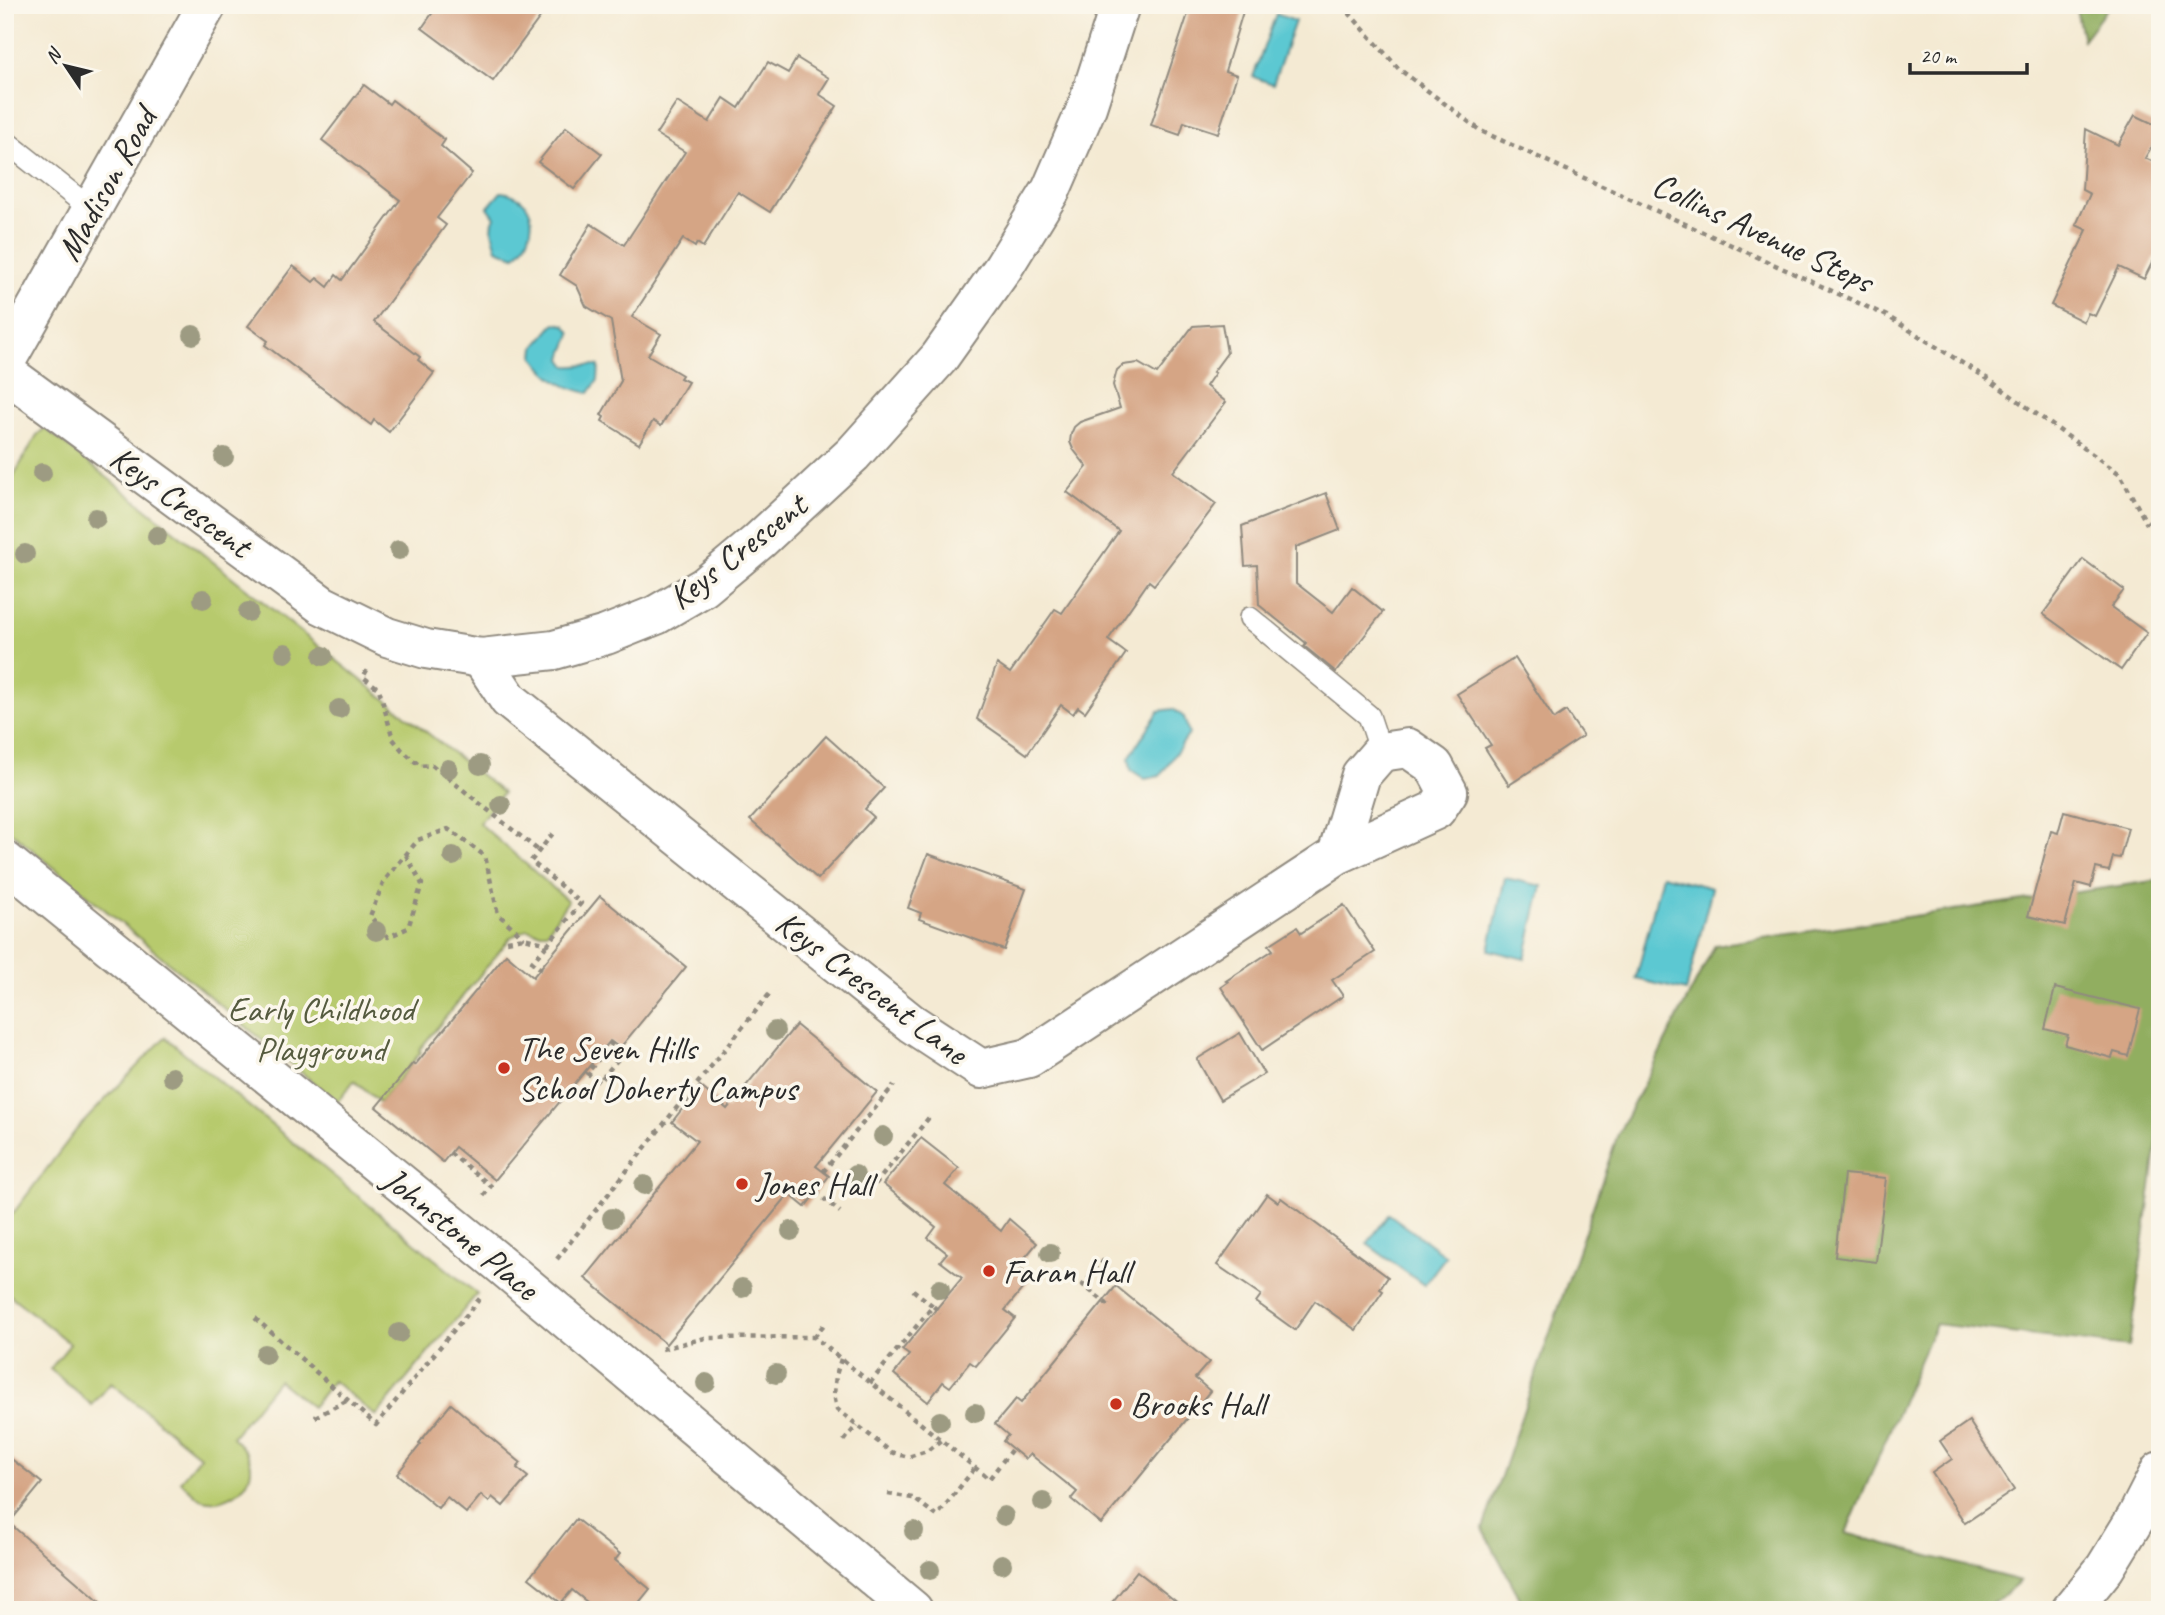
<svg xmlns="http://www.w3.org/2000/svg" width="2165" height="1615" font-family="Caveat,sans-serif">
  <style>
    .green { fill: #b7ca6d; stroke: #717a4c; stroke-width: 2 }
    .forest { fill: #91ae60; stroke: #5e6c46; stroke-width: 2 }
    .water { fill: #5bc8d2; stroke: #437a7e; stroke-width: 2 }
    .building { fill: #d5a585 }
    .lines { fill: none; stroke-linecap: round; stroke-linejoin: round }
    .service-casing { stroke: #908a7f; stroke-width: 24 }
    .minor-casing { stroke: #908a7f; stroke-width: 42 }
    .tertiary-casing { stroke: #908a7f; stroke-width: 42 }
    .secondary-casing { stroke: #908a7f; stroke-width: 42 }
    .path { stroke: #908a7f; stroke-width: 4.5; stroke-dasharray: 5 5; stroke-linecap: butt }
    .service { stroke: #fff; stroke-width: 21 }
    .minor { stroke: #fff; stroke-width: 38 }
    .tertiary { stroke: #fff; stroke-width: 38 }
    .secondary { stroke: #fff; stroke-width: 38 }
    .tree { fill: #9d9b82 }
    .poi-dot { fill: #c8321e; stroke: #fbf7ec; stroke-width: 2.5 }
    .labels { text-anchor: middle; stroke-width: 7; stroke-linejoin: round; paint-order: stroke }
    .street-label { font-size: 35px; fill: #2b2b2b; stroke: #fbf7ec }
    .park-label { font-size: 35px; fill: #555b3f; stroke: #fbf7ec }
    .poi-label { font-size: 35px; fill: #2b2b2b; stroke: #fbf7ec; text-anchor: start }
  </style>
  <rect width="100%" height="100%" fill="#fbf7ec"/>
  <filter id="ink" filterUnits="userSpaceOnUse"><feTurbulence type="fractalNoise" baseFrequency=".0143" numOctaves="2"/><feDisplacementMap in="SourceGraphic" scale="14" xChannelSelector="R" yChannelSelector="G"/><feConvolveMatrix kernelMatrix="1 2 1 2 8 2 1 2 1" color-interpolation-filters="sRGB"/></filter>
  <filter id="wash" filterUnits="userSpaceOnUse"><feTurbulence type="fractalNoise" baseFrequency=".00686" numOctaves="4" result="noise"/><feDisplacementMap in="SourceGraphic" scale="28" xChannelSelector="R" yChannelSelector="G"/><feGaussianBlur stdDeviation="1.57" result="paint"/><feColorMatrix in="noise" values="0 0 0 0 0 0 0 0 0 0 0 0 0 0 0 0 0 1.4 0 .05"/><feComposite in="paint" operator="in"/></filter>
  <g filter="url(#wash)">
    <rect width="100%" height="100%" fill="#f4ead3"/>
    <g class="green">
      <polygon points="45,428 503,793 479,823 568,901 547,932 537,932 527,929 511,937 419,1050 421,1052 380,1103 354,1081 337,1102 5,827 5,491 37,435"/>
      <path d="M165 1037 477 1294 376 1416 333 1381 312 1407 278 1380 232 1437C238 1443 246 1450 249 1458 260 1484 224 1509 201 1499 194 1495 186 1486 180 1481L200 1456 111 1383 92 1405 50 1369 70 1344 5 1291V1224L77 1129Z"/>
    </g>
    <g class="forest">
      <polygon points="2075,5 2110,5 2083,40"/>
      <polygon points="2160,880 2160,1122 2129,1347 1935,1324 1846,1533 2020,1581 1986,1610 1526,1610 1483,1529 1618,1134 1715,945"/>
    </g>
    <g class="water">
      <polygon points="1276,14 1295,21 1273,84 1253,77"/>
      <path d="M501 192C538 196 540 234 515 256L497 249C494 238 489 227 495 217L488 207Z"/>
      <path d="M555 323 565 325 571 333C569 343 564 348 562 359L567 366C579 367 588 363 599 366L598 380 589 393C564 388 548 378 534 357L535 347Z"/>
      <polygon points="1173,709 1184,717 1189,734 1160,776 1145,779 1131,770 1129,758 1159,711"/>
      <polygon points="1662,875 1712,888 1686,991 1636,979"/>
      <polygon points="1505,878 1542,886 1525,959 1489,950"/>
      <polygon points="1389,1214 1446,1256 1424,1285 1367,1244"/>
    </g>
    <g id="blocks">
      <g class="building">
        <polygon points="438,5 549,5 493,81 422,28"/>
        <polygon points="1191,5 1245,5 1225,71 1237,75 1218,133 1184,122 1180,135 1151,125"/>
        <polygon points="797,58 829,78 819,94 837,106 770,212 738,192 703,247 697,243 695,247 683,239 632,317 661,334 648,355 682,375 680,378 688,382 661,426 653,421 639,444 602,421 604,417 601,415 621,381 611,321 586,306 577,286 560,275 591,224 624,245 685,152 656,134 677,102 709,122 724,98 739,108 768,62 788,73"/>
        <polygon points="364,85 389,104 392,100 445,140 441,146 472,173 437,218 446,225 374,322 420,357 418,360 434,373 389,432 374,420 371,425 265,345 268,341 248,326 293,266 313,282 317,278 328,287 336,275 342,280 400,200 322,140"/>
        <polygon points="2135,115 2160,127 2160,132 2145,158 2160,165 2160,247 2144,279 2119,267 2095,316 2088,313 2084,322 2051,305 2087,230 2076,225 2090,194 2082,190 2086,129 2118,145"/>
        <polygon points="566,127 602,154 574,189 538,162"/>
        <polygon points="1222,324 1227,353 1213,372 1215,373 1206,386 1226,402 1173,472 1216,504 1154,585 1149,581 1108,640 1126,653 1085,712 1078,707 1073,714 1061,705 1027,754 977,719 997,664 1010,673 1055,609 1062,613 1119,531 1067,492 1087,467 1073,449 1070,442 1071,434 1074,427 1080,422 1120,408 1113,385 1117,370 1123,365 1138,363 1157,374 1193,326"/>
        <polygon points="1326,493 1340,530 1296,547 1296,583 1333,612 1352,587 1383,612 1336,672 1304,646 1306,643 1259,605 1257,565 1245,566 1242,526"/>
        <polygon points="2083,559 2124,590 2111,607 2147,633 2121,670 2043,614"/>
        <polygon points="1515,658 1554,719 1566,711 1583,736 1509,785 1485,748 1491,745 1457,694"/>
        <polygon points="826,736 884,788 865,809 874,817 818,879 750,820"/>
        <polygon points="2064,811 2128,828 2120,858 2113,857 2109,871 2096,868 2091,887 2076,883 2065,925 2028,916 2051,831 2058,833"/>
        <polygon points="928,854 1026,889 1004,950 919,919 921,913 908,908"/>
        <polygon points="600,896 686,967 620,1048 610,1041 495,1180 455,1147 443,1162 376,1107 413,1063 415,1065 506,954 533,977"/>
        <polygon points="1344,905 1375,952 1332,980 1343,996 1262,1050 1221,987 1228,982 1226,981 1273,950 1269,945 1297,927 1301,933"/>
        <polygon points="2055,988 2140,1009 2128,1056 2114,1052 2112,1058 2065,1045 2068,1035 2045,1029"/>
        <polygon points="796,1025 877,1092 816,1166 829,1176 805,1207 789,1194 666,1344 585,1278 697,1141 672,1122 700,1086 727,1109"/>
        <polygon points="1240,1033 1264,1074 1220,1100 1197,1059"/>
        <polygon points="921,1138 959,1168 945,1185 1001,1231 1009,1219 1037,1243 1018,1266 1032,1277 1005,1310 1015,1318 976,1366 970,1362 950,1387 943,1382 928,1402 894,1374 909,1355 902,1350 962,1278 940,1261 947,1253 928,1238 936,1227 883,1184"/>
        <polygon points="1844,1174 1886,1178 1876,1262 1835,1257"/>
        <polygon points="1267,1194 1278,1202 1281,1198 1388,1277 1380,1289 1383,1291 1356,1330 1315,1301 1295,1330 1256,1302 1261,1295 1217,1265"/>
        <polygon points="1116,1286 1209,1362 1195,1378 1210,1391 1101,1524 1071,1499 1077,1492 1030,1454 1025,1459 1003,1441 1008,1435 995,1424 1016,1399 1021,1403"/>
        <polygon points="451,1404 521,1463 517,1468 528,1477 503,1506 492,1497 489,1502 481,1495 466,1513 447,1497 438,1508 397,1474 421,1444 419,1443"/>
        <polygon points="1969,1421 2014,1490 1965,1523 1932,1473 1952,1459 1940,1441"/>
        <polygon points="5,1454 42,1483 9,1523 109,1610 5,1610"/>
        <polygon points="576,1519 620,1554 615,1560 650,1589 633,1610 597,1610 572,1590 561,1603 529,1578"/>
        <polygon points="1137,1571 1187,1610 1106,1610"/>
      </g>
    </g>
  </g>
  <g filter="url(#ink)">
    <use href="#blocks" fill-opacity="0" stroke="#908a7f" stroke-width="2"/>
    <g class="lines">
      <defs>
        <g id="service">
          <polyline points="5,141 91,209"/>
          <polyline points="1250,618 1369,716 1381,752"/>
        </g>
        <g id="minor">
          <polyline points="5,372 322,605 387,637 426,649 481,658 554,650 606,635 656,615 704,587 759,541 853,454 939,358 1003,268 1051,190 1087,107 1120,5"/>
          <polyline points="481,658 509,700 911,1023 981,1069 1029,1058 1337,855 1436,810 1448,792 1434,766 1408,748 1381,752 1361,775 1337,855"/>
          <polyline points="5,861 499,1263 913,1610"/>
        </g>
        <polyline id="tertiary" points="2071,1610 2105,1568 2137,1516 2160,1471"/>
        <polyline id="secondary" points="5,363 207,5"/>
      </defs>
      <use href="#service" class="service-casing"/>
      <use href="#minor" class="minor-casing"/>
      <use href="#tertiary" class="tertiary-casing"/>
      <use href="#secondary" class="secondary-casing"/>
      <g class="path">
        <polyline points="1342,5 1399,69 1481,131 1887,316 1988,379 2120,474 2147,524"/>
        <polyline points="367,670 363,677 379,689 393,739 402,750 420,766 432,765 539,851"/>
        <polyline points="406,855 422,884 408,928 388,937 370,916 384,881 418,840 448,829 485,856 498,914 524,938"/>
        <polyline points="507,941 524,938 548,944 581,903 531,861 554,832"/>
        <polyline points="542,970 532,962 548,944"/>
        <polyline points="613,1042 587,1073 599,1082 624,1052"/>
        <polyline points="697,1084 771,992"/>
        <polyline points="450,1153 491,1186 481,1199"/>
        <polyline points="823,1172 894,1085"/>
        <polyline points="816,1192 840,1212"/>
        <polyline points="869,1192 931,1115"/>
        <polyline points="557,1259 682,1101"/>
        <polyline points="1104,1260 1083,1285 1107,1304 1111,1299"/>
        <polyline points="913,1290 933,1306"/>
        <polyline points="255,1318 376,1425 481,1297"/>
        <polyline points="814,1337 826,1322"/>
        <polyline points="662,1349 705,1338 814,1337 989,1479 1012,1449"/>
        <polyline points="841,1359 836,1375 834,1394 837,1409 891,1452 908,1457 927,1451 941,1440"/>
        <polyline points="870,1383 933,1306 941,1313"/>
        <polyline points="315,1417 348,1400"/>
        <polyline points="844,1441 857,1425"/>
        <polyline points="888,1494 913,1498 937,1516 975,1468"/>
      </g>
      <use href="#service" class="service"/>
      <use href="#minor" class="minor"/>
      <use href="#tertiary" class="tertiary"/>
      <use href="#secondary" class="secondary"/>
    </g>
    <g class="tree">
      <circle cx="193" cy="335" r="10"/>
      <circle cx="224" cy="457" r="10"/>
      <circle cx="42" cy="473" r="10"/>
      <circle cx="96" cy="518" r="10"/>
      <circle cx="157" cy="536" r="10"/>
      <circle cx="399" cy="550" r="10"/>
      <circle cx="25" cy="554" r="10"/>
      <circle cx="203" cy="599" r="10"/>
      <circle cx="248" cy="612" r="10"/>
      <circle cx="285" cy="653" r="10"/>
      <circle cx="323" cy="656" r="10"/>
      <circle cx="339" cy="709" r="10"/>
      <circle cx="480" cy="765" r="10"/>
      <circle cx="448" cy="769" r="10"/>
      <circle cx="501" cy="805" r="10"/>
      <circle cx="453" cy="856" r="10"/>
      <circle cx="376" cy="931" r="10"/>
      <circle cx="775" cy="1031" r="10"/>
      <circle cx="172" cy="1077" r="10"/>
      <circle cx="883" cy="1136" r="10"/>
      <circle cx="855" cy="1175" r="10"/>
      <circle cx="644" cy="1185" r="10"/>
      <circle cx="612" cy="1218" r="10"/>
      <circle cx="791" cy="1231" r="10"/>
      <circle cx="1050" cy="1253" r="10"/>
      <circle cx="742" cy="1288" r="10"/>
      <circle cx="940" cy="1289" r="10"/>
      <circle cx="399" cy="1333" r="10"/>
      <circle cx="265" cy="1354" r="10"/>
      <circle cx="776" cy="1374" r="10"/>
      <circle cx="706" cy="1383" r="10"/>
      <circle cx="975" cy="1413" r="10"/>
      <circle cx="940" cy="1421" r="10"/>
      <circle cx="1043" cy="1502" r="10"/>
      <circle cx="1004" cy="1516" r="10"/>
      <circle cx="914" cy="1531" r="10"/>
      <circle cx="1002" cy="1564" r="10"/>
      <circle cx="930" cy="1570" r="10"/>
    </g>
  </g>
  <g class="poi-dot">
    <circle cx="504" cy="1068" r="7"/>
    <circle cx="742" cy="1184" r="7"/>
    <circle cx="989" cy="1271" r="7"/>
    <circle cx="1116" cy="1404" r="7"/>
  </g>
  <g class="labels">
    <g class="street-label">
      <text transform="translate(106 184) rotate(-61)" y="12">Madison Road</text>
      <text transform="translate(1763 232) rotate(25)" y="12">Collins Avenue Steps</text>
      <text transform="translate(181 501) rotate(36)" y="12">Keys Crescent</text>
      <text transform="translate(737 551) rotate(-38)" y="12">Keys Crescent</text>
      <text transform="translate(872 987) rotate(37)" y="12">Keys Crescent Lane</text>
      <text transform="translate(461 1233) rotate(39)" y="12">Johnstone Place</text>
    </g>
    <g class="park-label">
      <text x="321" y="1021">Early Childhood<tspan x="321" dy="40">Playground</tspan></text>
    </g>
    <g class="poi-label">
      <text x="518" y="1060">The Seven Hills<tspan x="518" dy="40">School Doherty Campus</tspan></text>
      <text x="756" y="1196">Jones Hall</text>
      <text x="1003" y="1283">Faran Hall</text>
      <text x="1130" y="1416">Brooks Hall</text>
    </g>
  </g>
  <rect width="2165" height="1615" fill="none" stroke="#fbf7ec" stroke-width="28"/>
  <g transform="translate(66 66) rotate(305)" stroke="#fbf7ec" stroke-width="5" paint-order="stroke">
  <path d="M0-5L12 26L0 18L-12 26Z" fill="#2b2b2b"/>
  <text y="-10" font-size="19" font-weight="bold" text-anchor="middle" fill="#2b2b2b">N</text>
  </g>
  <path d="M1910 63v10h117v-10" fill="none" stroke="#2b2b2b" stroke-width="3.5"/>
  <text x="1920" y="63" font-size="21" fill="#2b2b2b" stroke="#fbf7ec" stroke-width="5" paint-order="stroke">20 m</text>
</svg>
